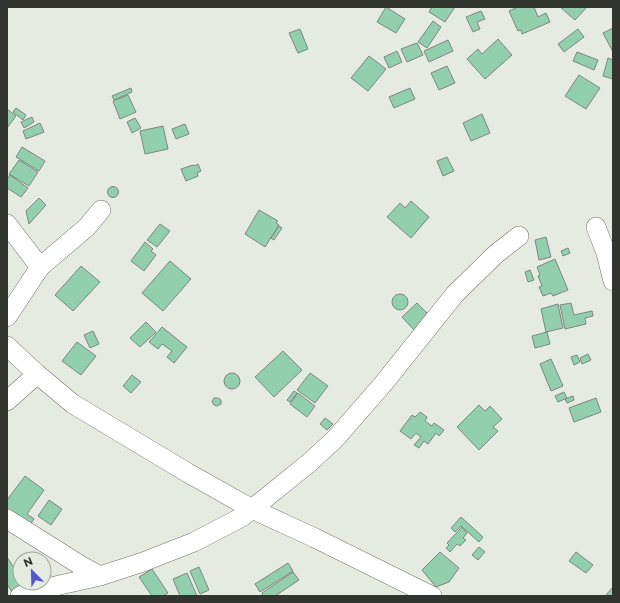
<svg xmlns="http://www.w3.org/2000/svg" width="620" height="603" font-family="Montserrat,sans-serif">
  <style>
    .building { fill: #91cfad; stroke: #7d8680 }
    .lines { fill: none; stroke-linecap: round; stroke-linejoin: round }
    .street-casing { stroke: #6f736b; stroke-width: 20 }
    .street { stroke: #fff; stroke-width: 19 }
  </style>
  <rect width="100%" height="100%" fill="#e6ebe2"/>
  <g class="building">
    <polygon points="386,7 405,19 396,33 377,22"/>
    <polygon points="432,7 455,7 445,22 429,12"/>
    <polygon points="518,7 534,7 538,17 546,13 550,22 522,34 521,30 518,31 509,11"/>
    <polygon points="560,7 587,7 575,20"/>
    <polygon points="481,11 485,19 477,22 480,29 473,32 466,17"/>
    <polygon points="433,21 441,27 427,48 418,42"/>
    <polygon points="613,28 613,52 603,33"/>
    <polygon points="300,29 308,49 298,53 289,33"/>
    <polygon points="578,29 584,37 564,52 558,44"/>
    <polygon points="498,39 512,55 485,79 467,59 478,49 482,54"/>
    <polygon points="448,40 453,51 429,62 424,51"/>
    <polygon points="417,43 423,55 407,62 401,49"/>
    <polygon points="397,51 402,62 389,68 384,57"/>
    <polygon points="577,52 598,60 594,70 573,61"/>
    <polygon points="369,56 386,69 368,91 351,78"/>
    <polygon points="608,58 613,60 613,79 603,76"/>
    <polygon points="447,66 455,83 439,90 431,73"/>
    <polygon points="579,75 600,88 586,109 565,96"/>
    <polygon points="131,88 132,92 114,100 112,96"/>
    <polygon points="410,88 415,99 394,108 389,97"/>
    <polygon points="128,95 136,112 120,119 113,101"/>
    <polygon points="16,108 26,115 23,120 13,112"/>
    <polygon points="7,109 16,116 7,128"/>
    <polygon points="482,114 490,133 471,141 463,123"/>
    <polygon points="32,117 34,122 24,128 21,122"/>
    <polygon points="135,118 141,128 132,133 127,122"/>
    <polygon points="40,123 44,132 26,139 23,131"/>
    <polygon points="185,124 189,134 176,139 172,129"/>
    <polygon points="163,126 168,149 145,154 140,131"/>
    <polygon points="22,147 45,161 39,171 16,157"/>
    <polygon points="447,157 454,171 443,176 437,161"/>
    <polygon points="19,160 38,172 29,186 9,174"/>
    <polygon points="198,164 201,171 197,173 198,176 186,181 181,169 193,165 194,166"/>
    <polygon points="10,175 28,188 21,197 7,188 7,179"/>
    <circle cx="113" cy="192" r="5.5"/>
    <polygon points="39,198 46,205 29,224 26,211"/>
    <polygon points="411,201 429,217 411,238 387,217 400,203 405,208"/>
    <polygon points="259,210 278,221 276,223 279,225 265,247 245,234"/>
    <polygon points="160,224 170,231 157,247 147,240"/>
    <polygon points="279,226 282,228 274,240 271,238"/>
    <polygon points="546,237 551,257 539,260 535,240"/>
    <polygon points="145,242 153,249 151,251 156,255 144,271 131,261"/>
    <polygon points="568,248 570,253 563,256 561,251"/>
    <polygon points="555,259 568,290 553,296 551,293 543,296 539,287 542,286 538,276 540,275 537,267"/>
    <polygon points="170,261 191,279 163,311 142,293"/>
    <polygon points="81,266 100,282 73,311 55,295"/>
    <polygon points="530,270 534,280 528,282 525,272"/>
    <circle cx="400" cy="302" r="8"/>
    <polygon points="417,303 430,316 414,330 402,317"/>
    <polygon points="571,303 574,315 592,311 593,316 585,318 586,324 565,329 560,305"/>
    <polygon points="558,304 563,328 546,332 541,309"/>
    <polygon points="146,322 156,332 140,347 130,338"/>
    <polygon points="162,327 187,347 174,363 167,357 172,351 162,344 158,349 149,342"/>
    <polygon points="93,331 99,344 90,348 84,335"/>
    <polygon points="547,332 550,344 535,348 532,336"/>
    <polygon points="77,342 96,356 81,375 62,361"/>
    <polygon points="283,351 302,370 274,397 255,377"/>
    <polygon points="588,354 591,360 582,364 580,358"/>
    <polygon points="577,355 580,362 574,365 571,357"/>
    <polygon points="551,359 563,386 551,391 540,364"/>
    <polygon points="310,373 328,386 315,403 297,390"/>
    <circle cx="232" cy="381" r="8"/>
    <polygon points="132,375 141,382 131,393 123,386"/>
    <polygon points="294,391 297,393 290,402 287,400"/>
    <polygon points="564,392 567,398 558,402 555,396"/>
    <polygon points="298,393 315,406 307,417 290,404"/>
    <polygon points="573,396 574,400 567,403 565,399"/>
    <polygon points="214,398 218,398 221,400 221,404 217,406 214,405 212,402"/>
    <polygon points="596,398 601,412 574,422 569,408"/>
    <polygon points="479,405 485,411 490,406 502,419 493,427 498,431 479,450 457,427"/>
    <polygon points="420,412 427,417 425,421 432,426 434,423 444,430 439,436 436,433 428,444 424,441 419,448 414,445 421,437 416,433 411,439 400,431 412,415 415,417"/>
    <polygon points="325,418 333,424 327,430 320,424"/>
    <polygon points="25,476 44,490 27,514 34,519 27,529 7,515 7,500"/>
    <polygon points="49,500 62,509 51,525 38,516"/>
    <polygon points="461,517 483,537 479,542 461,526 455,532 451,528"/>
    <polygon points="462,527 467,533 463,538 466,540 460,546 457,544 450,552 446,548 449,545 447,543"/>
    <polygon points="479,547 485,552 478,560 472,555"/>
    <polygon points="440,552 459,568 449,582 436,587 422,570"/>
    <polygon points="576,552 593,565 586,573 569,561"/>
    <polygon points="7,557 20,577 20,583 24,583 26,586 13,594 7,584"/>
    <polygon points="288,563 293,571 260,592 255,584"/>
    <polygon points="199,567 209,590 200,594 190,571"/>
    <polygon points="152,569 168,593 163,596 152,596 139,577"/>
    <polygon points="293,572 299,580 275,596 263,596 262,593"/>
    <polygon points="187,573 197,596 180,596 173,579"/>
    <polygon points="613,587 613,596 605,596"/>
  </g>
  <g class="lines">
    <defs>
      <g id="street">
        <polyline points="7,224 40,267"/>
        <polyline points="596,227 606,253 613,281"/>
        <polyline points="7,317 40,267 87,227 101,210"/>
        <polyline points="7,346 37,374 73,404 188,473 252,509 315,538 432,596"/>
        <polyline points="7,401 37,374"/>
        <polyline points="7,519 80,565 100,576"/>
        <polyline points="20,596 33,591 100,576 143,562 194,542 242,517 309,463 335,439 383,384 455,294 496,254 519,236"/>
      </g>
    </defs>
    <use href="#street" class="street-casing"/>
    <use href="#street" class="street"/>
  </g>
  <rect width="620" height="603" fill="none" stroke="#323430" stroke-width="16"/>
  <g transform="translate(32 571) rotate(337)"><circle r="19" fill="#e6ebe2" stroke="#9ea29b"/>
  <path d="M0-3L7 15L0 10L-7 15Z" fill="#5158ce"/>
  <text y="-6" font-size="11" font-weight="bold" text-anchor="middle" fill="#323430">N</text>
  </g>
</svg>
